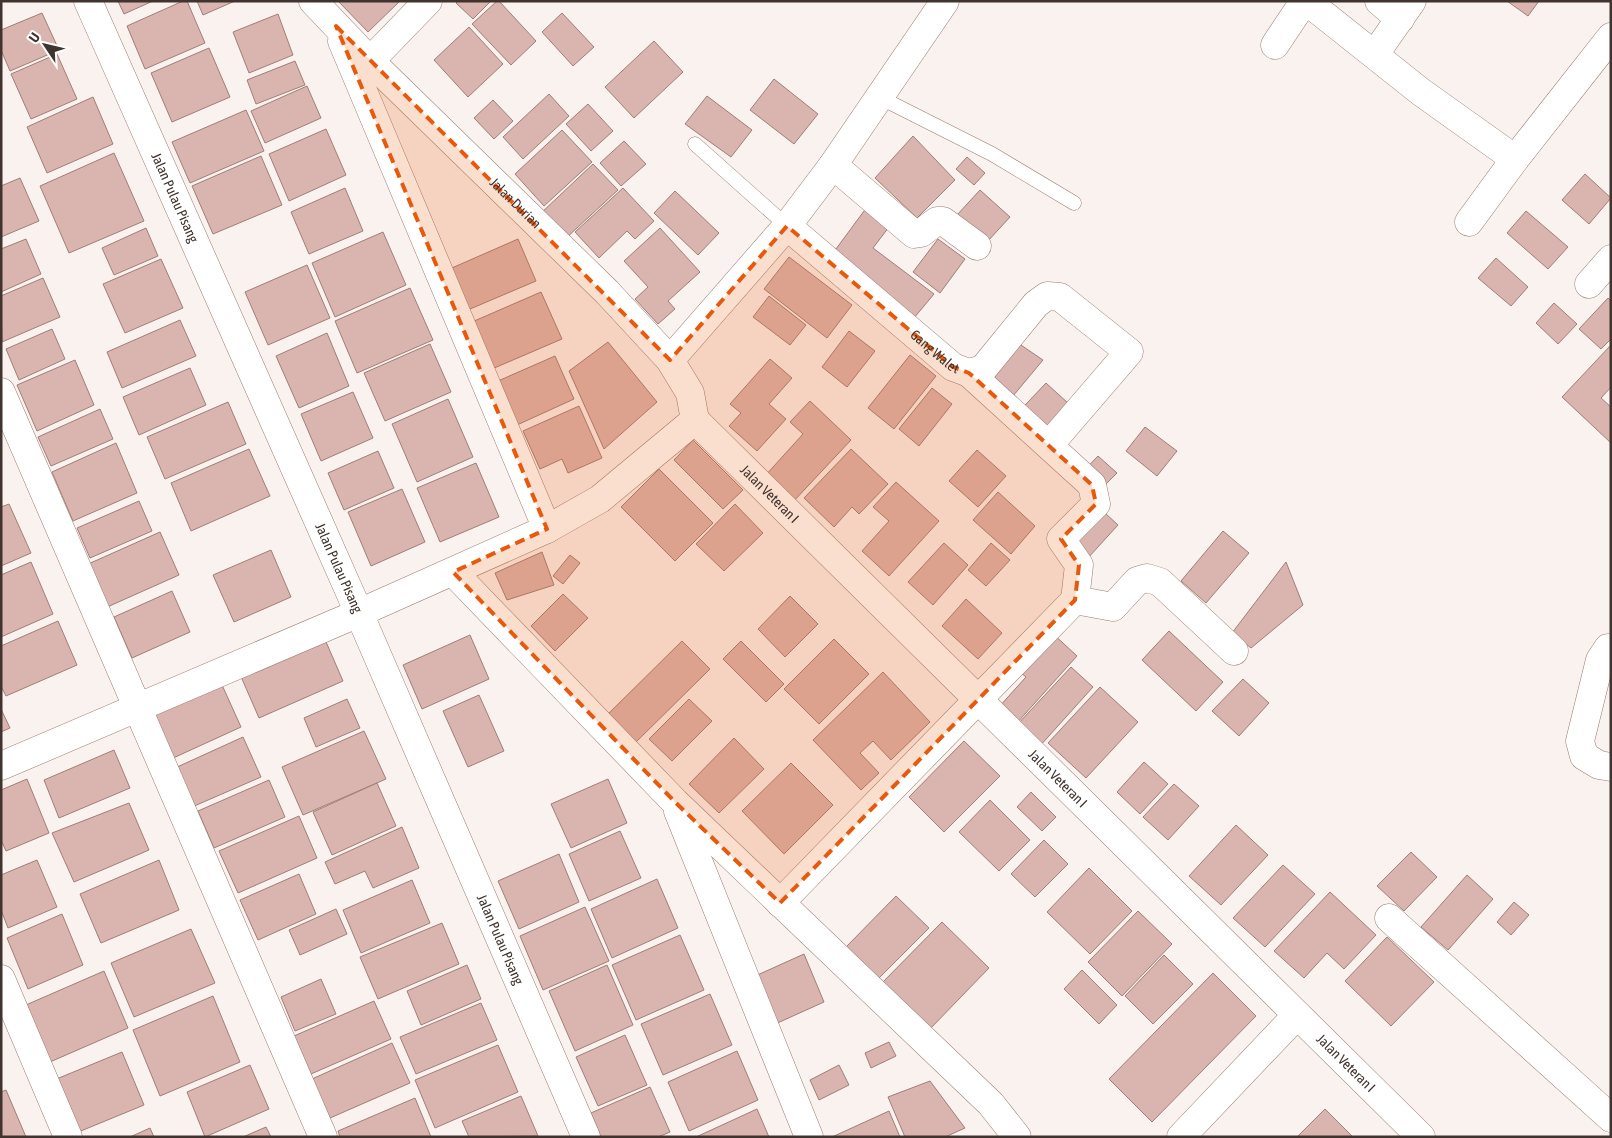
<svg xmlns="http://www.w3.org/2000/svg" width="1612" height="1138" font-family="'Asap Condensed',sans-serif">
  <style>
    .building { fill: #dab4ae; stroke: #a17e78 }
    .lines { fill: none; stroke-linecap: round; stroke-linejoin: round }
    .service-casing { stroke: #9c7c70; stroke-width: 15 }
    .minor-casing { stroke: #9c7c70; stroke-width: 29 }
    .tertiary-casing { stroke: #9c7c70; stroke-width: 29 }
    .service { stroke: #fff; stroke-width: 14 }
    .minor { stroke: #fff; stroke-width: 28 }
    .tertiary { stroke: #fff; stroke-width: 28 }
    .marked { fill: #e8590c; fill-opacity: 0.2; stroke: #e8590c; stroke-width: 4; stroke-dasharray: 10 6; stroke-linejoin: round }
    .labels { text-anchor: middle; stroke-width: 4.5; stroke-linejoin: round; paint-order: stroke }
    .street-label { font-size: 14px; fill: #41332e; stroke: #fff }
  </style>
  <rect width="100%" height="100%" fill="#faf2ef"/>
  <g class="building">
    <polygon points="118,1 153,1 124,14"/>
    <polygon points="183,1 187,1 205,43 145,69 127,26"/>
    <polygon points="197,1 235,1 203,15"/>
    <polygon points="338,1 400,1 368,32"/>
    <polygon points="458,1 491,1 473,19 456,3"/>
    <polygon points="497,1 499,1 536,41 511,65 472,24"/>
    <polygon points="1507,1 1539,1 1528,16"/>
    <polygon points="42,13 59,50 10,71 1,50 1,30"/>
    <polygon points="562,13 594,47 573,66 542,32"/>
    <polygon points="278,14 293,55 249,73 233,32"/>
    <polygon points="469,27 503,64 468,97 434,60"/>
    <polygon points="654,41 683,72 634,118 605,87"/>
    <polygon points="209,48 230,97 172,122 151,73"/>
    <polygon points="57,54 77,99 31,119 11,74"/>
    <polygon points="295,61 305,85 256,104 247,80"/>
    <polygon points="774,79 818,114 794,144 750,110"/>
    <polygon points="307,86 321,118 265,143 251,111"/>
    <polygon points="549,94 569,116 523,159 503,137"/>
    <polygon points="707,96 752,130 731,157 685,124"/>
    <polygon points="93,97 113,144 47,173 27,127"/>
    <polygon points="493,100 513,121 494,139 474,118"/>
    <polygon points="588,104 613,131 591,151 566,124"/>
    <polygon points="246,110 264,151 190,183 172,142"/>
    <polygon points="326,129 346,175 289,201 269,154"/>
    <polygon points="562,130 592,162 544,206 515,174"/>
    <polygon points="913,136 955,180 917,218 875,178"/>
    <polygon points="624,141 646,164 621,186 600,163"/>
    <polygon points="114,153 144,221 69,253 40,186"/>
    <polygon points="261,156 282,205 213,234 192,186"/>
    <polygon points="967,157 985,173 974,185 956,169"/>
    <polygon points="593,164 618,190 564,240 540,214"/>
    <polygon points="1585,174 1611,198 1589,224 1562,200"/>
    <polygon points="20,178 39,221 1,237 1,186"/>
    <polygon points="345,188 363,231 309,254 291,212"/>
    <polygon points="623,188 654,221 635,239 627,231 599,258 575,232"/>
    <polygon points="980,190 1010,217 987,242 957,215"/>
    <polygon points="675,191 719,233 698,255 654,213"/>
    <polygon points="867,207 892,223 873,248 934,294 914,318 833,253"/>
    <polygon points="1526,211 1568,247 1548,269 1507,233"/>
    <polygon points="146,228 158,256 114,275 102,248"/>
    <polygon points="660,228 700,272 668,301 675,309 658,324 635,299 648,287 624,261"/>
    <polygon points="383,232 406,285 335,317 312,263"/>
    <polygon points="26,239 41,274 1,292 1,249"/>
    <polygon points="518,239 536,281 463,312 445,271"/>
    <polygon points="938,239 965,259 940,293 913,272"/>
    <polygon points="789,257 852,305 827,338 764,289"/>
    <polygon points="1496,258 1528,287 1511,306 1478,278"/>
    <polygon points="161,259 183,308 125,333 103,284"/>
    <polygon points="307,265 330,318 268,345 245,292"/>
    <polygon points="43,278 60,317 2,342 1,296"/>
    <polygon points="410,288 433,340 357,373 335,321"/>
    <polygon points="541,292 562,339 485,372 465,325"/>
    <polygon points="769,296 806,325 790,345 753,317"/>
    <polygon points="1608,298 1611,301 1611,339 1601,349 1579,329"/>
    <polygon points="1554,303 1577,324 1558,344 1536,323"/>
    <polygon points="180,320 196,356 122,388 107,352"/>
    <polygon points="52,329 65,359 19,380 6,349"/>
    <polygon points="849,331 875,351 847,387 822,367"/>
    <polygon points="327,333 349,386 299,408 276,356"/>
    <polygon points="1015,341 1043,360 1013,396 990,374"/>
    <polygon points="608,342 657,402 604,449 569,371"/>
    <polygon points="430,344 451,392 385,421 364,373"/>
    <polygon points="1611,345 1611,387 1601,398 1611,407 1611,443 1562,397"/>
    <polygon points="910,355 936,376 894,429 868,408"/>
    <polygon points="555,356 574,399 517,425 498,381"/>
    <polygon points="770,359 792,378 769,404 786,419 757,451 729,426 741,413 730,404"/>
    <polygon points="75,360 94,405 37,431 17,385"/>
    <polygon points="190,368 206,405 139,435 123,397"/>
    <polygon points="1046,383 1069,404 1035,440 1012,419"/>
    <polygon points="932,388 952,404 919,446 899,429"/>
    <polygon points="353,392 373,438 321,461 301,414"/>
    <polygon points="448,399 473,457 417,482 392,424"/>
    <polygon points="810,401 851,440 792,503 764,477 803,434 790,422"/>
    <polygon points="228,402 246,444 165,479 147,437"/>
    <polygon points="579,406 602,458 568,473 562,459 540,469 523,431"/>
    <polygon points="100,409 113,439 51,466 38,437"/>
    <polygon points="1145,427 1177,451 1157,476 1126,451"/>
    <polygon points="693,440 743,490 723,509 674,460"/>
    <polygon points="116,443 137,493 73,521 52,472"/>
    <polygon points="249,449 270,496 191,531 171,483"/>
    <polygon points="851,449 888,484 859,514 852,507 834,527 804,498"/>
    <polygon points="977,450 1006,476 978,507 949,481"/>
    <polygon points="378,451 394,488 344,510 328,473"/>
    <polygon points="1098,456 1117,473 1094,496 1076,479"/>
    <polygon points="476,463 499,517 440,542 417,488"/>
    <polygon points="659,469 713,523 675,561 621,507"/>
    <polygon points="896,482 939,521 889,576 862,551 889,521 873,507"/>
    <polygon points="402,489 425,542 371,566 348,512"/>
    <polygon points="998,492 1035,526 1011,554 973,520"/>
    <polygon points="1091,500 1118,525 1077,570 1050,546"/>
    <polygon points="139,501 152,531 90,558 77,528"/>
    <polygon points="9,504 31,553 1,566 1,507"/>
    <polygon points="735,504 763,533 724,571 696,544"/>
    <polygon points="1223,531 1249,553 1206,603 1181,581"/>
    <polygon points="160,532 179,575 105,608 86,565"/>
    <polygon points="944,543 968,565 933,605 908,582"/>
    <polygon points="991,543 1010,560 986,586 968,570"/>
    <polygon points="271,550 291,597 234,622 213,575"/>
    <polygon points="542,552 554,585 507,600 495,573"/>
    <polygon points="570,555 580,563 563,584 553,576"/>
    <polygon points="31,562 53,614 1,637 1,575"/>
    <polygon points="1286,562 1303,605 1251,648 1232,633"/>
    <polygon points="172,591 190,632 132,658 114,617"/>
    <polygon points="563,594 588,618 555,651 531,626"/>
    <polygon points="790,596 818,624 785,657 758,629"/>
    <polygon points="966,599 1002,633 978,659 942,626"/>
    <polygon points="58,621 77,665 6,696 1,686 1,646"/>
    <polygon points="1050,631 1077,656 1016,724 998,708 1026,677 1016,669"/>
    <polygon points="1169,631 1223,682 1196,711 1142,660"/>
    <polygon points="323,635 343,681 259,718 239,672"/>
    <polygon points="470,635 489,679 422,709 403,665"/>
    <polygon points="834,639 869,674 819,724 784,689"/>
    <polygon points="682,641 710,669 631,747 603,719"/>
    <polygon points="741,641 784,684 766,702 723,659"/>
    <polygon points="1071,667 1093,687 1039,747 1016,726"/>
    <polygon points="883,672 930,722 891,760 873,741 860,753 879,773 861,790 813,740"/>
    <polygon points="1243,679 1269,703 1239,736 1212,711"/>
    <polygon points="222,685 241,727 171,759 152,716"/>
    <polygon points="1100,687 1138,722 1086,778 1048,743"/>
    <polygon points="479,695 504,751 468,767 443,711"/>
    <polygon points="347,699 360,728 316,747 304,718"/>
    <polygon points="689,699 712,721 672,761 649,739"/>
    <polygon points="1,709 10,728 1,732"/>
    <polygon points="364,731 386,779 303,815 282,767"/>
    <polygon points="243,737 261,777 192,807 175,768"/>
    <polygon points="734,738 764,769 719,813 689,784"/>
    <polygon points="964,741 1000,776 944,832 909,797"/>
    <polygon points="114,750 130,788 59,818 44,780"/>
    <polygon points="1144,762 1168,784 1140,814 1117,792"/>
    <polygon points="791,763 833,805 784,854 742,811"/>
    <polygon points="27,779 49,833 6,851 1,840 1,790"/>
    <polygon points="608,779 627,823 571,848 551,804"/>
    <polygon points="269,780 285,817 214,848 198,811"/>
    <polygon points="377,783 396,826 332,855 313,812"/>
    <polygon points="1174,784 1199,806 1168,840 1143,817"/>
    <polygon points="1031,792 1056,817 1042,831 1017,807"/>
    <polygon points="990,800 1030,840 999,871 959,832"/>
    <polygon points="129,803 149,850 74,882 52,833"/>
    <polygon points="299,816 317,858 238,893 219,851"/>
    <polygon points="1236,825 1268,855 1221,905 1189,876"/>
    <polygon points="402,827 419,868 373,888 365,871 335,884 325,862"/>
    <polygon points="620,831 641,878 589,901 569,854"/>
    <polygon points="1044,840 1068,864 1035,897 1011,874"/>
    <polygon points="1411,852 1437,877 1404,911 1377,886"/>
    <polygon points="559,854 579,902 519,929 498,881"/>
    <polygon points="37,860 57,907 8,928 1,910 1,875"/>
    <polygon points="159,860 179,910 101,943 80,894"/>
    <polygon points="1283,865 1315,894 1265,947 1233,918"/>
    <polygon points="1089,868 1132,911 1090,954 1047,912"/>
    <polygon points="299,874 316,914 258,940 240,900"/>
    <polygon points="1467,875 1493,899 1448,950 1421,927"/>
    <polygon points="657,879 678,928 612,958 591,909"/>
    <polygon points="412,880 430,923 361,953 343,910"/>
    <polygon points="1330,892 1376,935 1344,969 1327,953 1304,978 1274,951"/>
    <polygon points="896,896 929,928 878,979 846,947"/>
    <polygon points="1514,902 1529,915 1511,935 1497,922"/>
    <polygon points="585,907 609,961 543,990 520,936"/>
    <polygon points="336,909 347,934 300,955 289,930"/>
    <polygon points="1138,911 1172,944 1122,996 1088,962"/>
    <polygon points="62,914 83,965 28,989 7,938"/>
    <polygon points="942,922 989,968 928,1031 880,985"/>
    <polygon points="442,923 459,964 378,999 360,957"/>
    <polygon points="191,929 215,983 134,1017 111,963"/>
    <polygon points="680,935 704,990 636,1020 612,965"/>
    <polygon points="1387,937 1434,982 1391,1026 1345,981"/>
    <polygon points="804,954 824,1002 773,1025 753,977"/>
    <polygon points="1164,955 1193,984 1153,1024 1125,996"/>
    <polygon points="467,965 481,999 421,1025 407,991"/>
    <polygon points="607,965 633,1025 575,1051 549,991"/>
    <polygon points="1082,970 1117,1005 1099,1024 1064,989"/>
    <polygon points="104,971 128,1028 43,1065 19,1008"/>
    <polygon points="1213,973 1256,1016 1152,1122 1109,1079"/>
    <polygon points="321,979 336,1014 295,1031 281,997"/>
    <polygon points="710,994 732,1045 663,1075 641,1024"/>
    <polygon points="213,996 240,1062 160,1096 133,1030"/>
    <polygon points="374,1001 391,1039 311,1074 294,1036"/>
    <polygon points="481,1003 497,1040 416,1074 400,1037"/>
    <polygon points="625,1035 647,1085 598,1106 576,1057"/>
    <polygon points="889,1042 896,1056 871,1068 865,1053"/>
    <polygon points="392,1043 410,1083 330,1118 312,1079"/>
    <polygon points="498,1045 518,1092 435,1128 415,1080"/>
    <polygon points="737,1051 758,1100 689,1131 668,1082"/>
    <polygon points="122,1052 144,1105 76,1133 54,1080"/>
    <polygon points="250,1065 269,1109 205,1137 187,1092"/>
    <polygon points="839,1065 849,1085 819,1100 810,1080"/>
    <polygon points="930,1081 965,1128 945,1137 905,1137 888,1097"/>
    <polygon points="650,1087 670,1132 658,1137 601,1137 591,1113"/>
    <polygon points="6,1090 26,1137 1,1137 1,1092"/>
    <polygon points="521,1096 538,1136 469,1137 462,1121"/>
    <polygon points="415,1098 431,1137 340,1137 338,1131"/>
    <polygon points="757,1109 769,1137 696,1137"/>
    <polygon points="1325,1109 1353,1137 1297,1137"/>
    <polygon points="889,1111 900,1137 832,1137"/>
    <polygon points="266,1127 271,1137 243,1137"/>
    <polygon points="150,1128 154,1137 130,1137"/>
  </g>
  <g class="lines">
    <defs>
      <g id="service">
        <polyline points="879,97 992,154 1074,203"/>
        <polyline points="695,144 787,226"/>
      </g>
      <g id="minor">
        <path id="s1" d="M313 1 370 61 607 292 670 360 690 393 695 420"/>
        <polyline points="1379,1 1400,19"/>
        <polyline points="342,41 547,529"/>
        <polyline points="1275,45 1299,9 1307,4 1314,7 1421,92 1515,159"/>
        <polyline points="1375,54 1412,1"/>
        <polyline points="370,61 428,1"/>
        <polyline points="833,165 914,234 921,233 937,221 943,221 977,246"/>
        <polyline points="1469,222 1515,159 1611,37"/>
        <path id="s2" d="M787 226 953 367 969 373 983 369 1036 304 1047 296 1060 297 1129 352 1049 445"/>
        <polyline points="1589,284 1611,259"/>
        <polyline points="670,360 787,226 833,165 945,1"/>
        <polyline points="969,373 1092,485 1096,504 1061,539 1079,565 1075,600"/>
        <polyline points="1,392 323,1137"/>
        <path id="s3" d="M695 420 1421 1137"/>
        <polyline points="453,572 675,802 991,1104 1017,1137"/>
        <polyline points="1611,648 1608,648 1600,660 1580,741 1584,756 1599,765 1611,767"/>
        <polyline points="1,766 359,613 547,529 600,499 695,420"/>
        <polyline points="678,811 809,1137"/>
        <polyline points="780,903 1075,600 1113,607 1137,581 1147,578 1160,582 1234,651"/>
        <polyline points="1389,918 1611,1118"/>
        <polyline points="1,979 68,1137"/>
        <polyline points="1181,1137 1297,1015"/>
      </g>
      <g id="tertiary">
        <path id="s4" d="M88 1 359 613 586 1137"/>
      </g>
    </defs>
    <use href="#service" class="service-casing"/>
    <use href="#minor" class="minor-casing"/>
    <use href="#tertiary" class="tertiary-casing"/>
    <use href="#service" class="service"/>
    <use href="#minor" class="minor"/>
    <use href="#tertiary" class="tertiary"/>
  </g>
  <path class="marked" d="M336 26 670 360 787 226 953 367 969 373 1092 485 1096 504 1061 539 1079 565 1075 600 780 903 675 802 453 572 547 529Z"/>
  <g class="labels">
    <g class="street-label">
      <text dy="5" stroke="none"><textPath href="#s4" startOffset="215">Jalan Pulau Pisang</textPath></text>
      <text dy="5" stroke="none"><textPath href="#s1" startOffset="286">Jalan Durian</textPath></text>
      <text dy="5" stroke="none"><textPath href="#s2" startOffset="194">Gang Walet</textPath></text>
      <text dy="5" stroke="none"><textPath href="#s3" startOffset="105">Jalan Veteran I</textPath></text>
      <text dy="5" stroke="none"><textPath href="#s4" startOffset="620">Jalan Pulau Pisang</textPath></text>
      <text dy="5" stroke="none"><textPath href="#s3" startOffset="510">Jalan Veteran I</textPath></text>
      <text dy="5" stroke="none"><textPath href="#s4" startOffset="1025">Jalan Pulau Pisang</textPath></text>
      <text dy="5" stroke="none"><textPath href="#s3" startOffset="915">Jalan Veteran I</textPath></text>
    </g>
  </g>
  <rect width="1612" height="1138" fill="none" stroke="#41332e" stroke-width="5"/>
  <g transform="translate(45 45) rotate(305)" stroke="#ffffff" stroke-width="4" paint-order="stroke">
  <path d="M0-4L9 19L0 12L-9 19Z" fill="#41332e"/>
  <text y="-8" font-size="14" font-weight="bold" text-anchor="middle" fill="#41332e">U</text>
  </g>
</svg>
